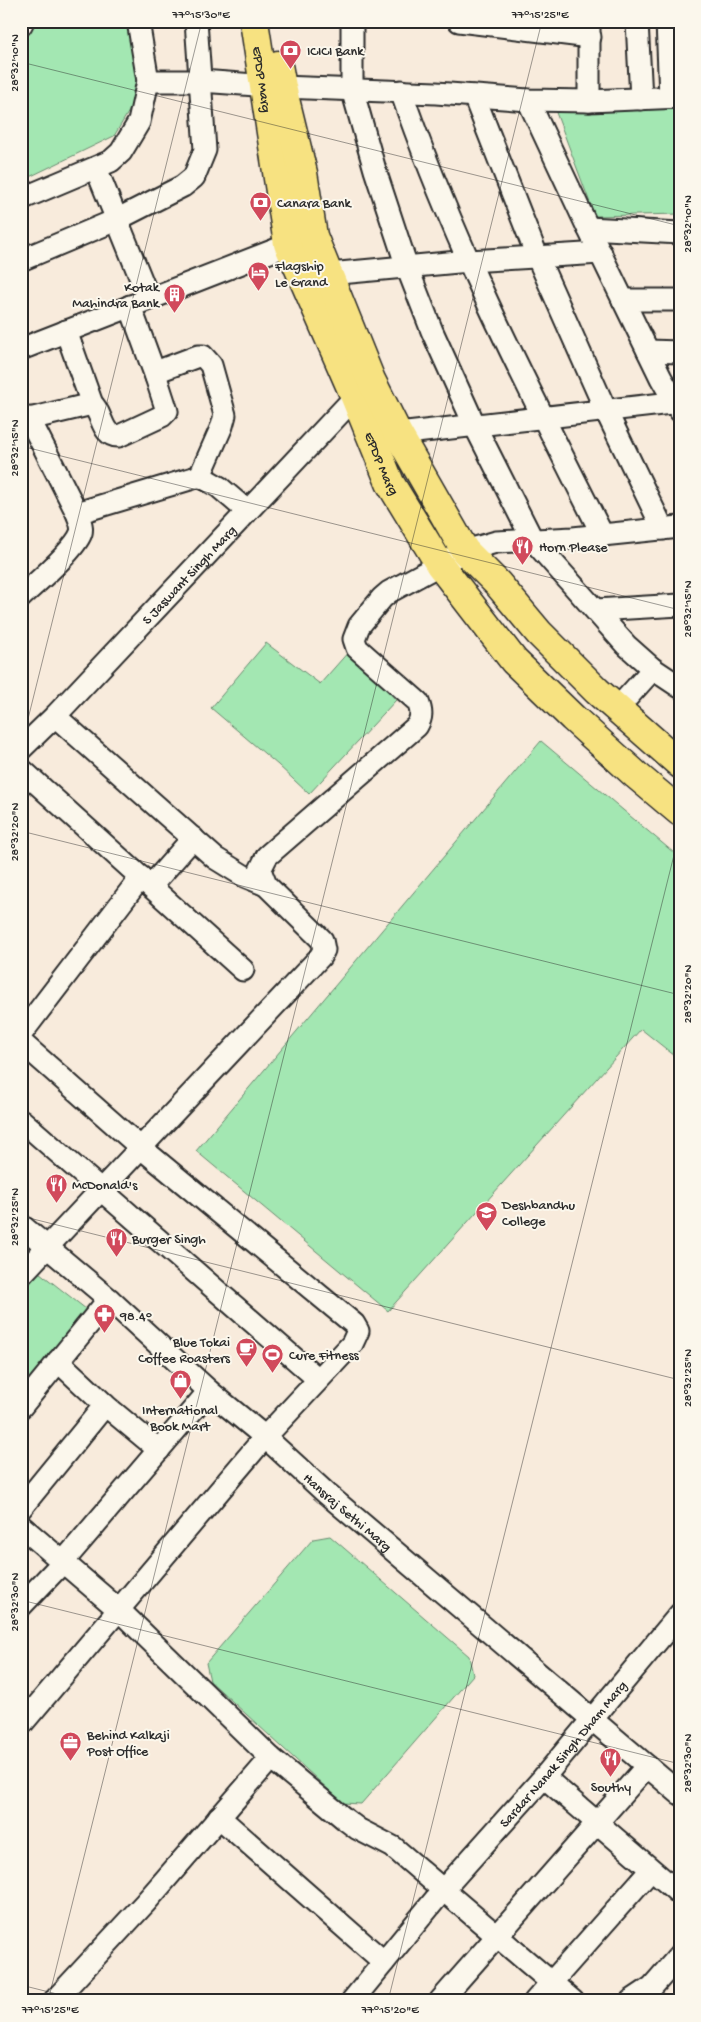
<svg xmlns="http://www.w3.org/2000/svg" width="701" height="2022" font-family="'Gochi Hand',sans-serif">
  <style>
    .green { fill: #a3e7b2; stroke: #67896e }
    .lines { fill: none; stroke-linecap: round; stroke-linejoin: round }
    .minor-casing { stroke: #2b2b2b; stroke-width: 25 }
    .major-casing { stroke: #2b2b2b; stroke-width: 31 }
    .minor { stroke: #fbf7ec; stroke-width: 21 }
    .major { stroke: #f7e281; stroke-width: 28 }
    .ticks { fill: none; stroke: #2b2b2b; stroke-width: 1; stroke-opacity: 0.45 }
    .labels { text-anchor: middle; stroke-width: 4; stroke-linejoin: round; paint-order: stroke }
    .poi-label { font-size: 14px; fill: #2b2b2b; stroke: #fbf7ec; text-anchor: start }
    .street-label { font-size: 14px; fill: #2b2b2b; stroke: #fbf7ec }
    .neatline { fill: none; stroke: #2b2b2b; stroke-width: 2 }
    .ticks-label { font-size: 12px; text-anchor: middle; fill: #2b2b2b }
  </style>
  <rect width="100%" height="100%" fill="#f8ebdc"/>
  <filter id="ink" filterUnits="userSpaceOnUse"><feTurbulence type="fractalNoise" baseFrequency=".02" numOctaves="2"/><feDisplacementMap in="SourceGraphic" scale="10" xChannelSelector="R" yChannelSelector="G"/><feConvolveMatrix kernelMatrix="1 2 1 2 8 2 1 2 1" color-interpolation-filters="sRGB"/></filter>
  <g filter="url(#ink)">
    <g class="green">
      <polygon points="31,21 133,21 140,44 135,101 114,136 21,181 21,35"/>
      <polygon points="549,94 680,107 680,214 595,216"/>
      <polygon points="266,643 320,684 350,650 396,700 309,794 278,765 211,708"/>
      <polygon points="541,741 680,858 680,1060 641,1029 388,1311 196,1151"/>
      <polygon points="35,1269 91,1313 21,1397 21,1284"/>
      <polygon points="330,1536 469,1656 473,1675 361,1804 343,1803 210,1681 206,1663 313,1539"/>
    </g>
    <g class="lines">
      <defs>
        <g id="minor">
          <polyline points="352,21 352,89 375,170 407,267 432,331 475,426 532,539 626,645 653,669 680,687"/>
          <polyline points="459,21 590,37"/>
          <polyline points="589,21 589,101"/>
          <polyline points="637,21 641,99"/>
          <polyline points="667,21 670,97"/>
          <polyline points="21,25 23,21"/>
          <polyline points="148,81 201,81 282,87 436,93 528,100 589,101 680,97"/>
          <path d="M401 91C454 245 529 390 603 536"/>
          <polyline points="474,96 537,256 606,411 663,529"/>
          <polyline points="528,100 588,228 661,378 680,411"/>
          <polyline points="96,168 149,299"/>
          <polyline points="21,199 111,161 121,152 139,122 148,81 138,21"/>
          <polyline points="588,228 680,233"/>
          <polyline points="21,260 116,220 183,186 194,177 205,150 196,21"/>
          <polyline points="329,274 469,261 601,253"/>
          <polyline points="623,300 680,300"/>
          <path d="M66 331 92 404C103 413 101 437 119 436L162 416 167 411 156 377 130 306"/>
          <polyline points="21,349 303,239"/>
          <polyline points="648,351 680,352"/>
          <polyline points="156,377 161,370 198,356 203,356 211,365 225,415 222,426 200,476"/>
          <polyline points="21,421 92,404"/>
          <polyline points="398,434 680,402"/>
          <polyline points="77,513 200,476 219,487 247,511"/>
          <path d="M21 597C36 583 75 550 81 533 83 526 79 519 77 513L29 418"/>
          <polyline points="596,610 680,605"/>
          <polyline points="616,710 653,669"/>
          <polyline points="55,716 215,858 244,876 266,885"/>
          <path id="s1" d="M21 749 55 716 355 397"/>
          <polyline points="21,769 243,970"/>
          <polyline points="151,886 193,838"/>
          <polyline points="21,1034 141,877"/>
          <polyline points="21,1042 140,1147 354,1324 358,1331 352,1344 265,1437 21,1725"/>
          <polyline points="21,1120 318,1379"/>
          <path id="s2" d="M21 1225 109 1299 209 1391 265 1437 327 1494 680 1794"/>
          <path d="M21 1275 320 957 324 950 322 940 266 885 260 870 267 856 417 726C422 717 422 712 418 702L357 648 354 639 359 626 382 598 389 592 465 551 496 542 573 538 680 527"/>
          <polyline points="58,1361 105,1405 159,1450"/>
          <polyline points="21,1407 109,1299"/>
          <polyline points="21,1508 105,1405"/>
          <polyline points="21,1526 118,1609 271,1758 346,1820 358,1829 393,1847 573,2001"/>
          <polyline points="21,1606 63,1562 209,1391"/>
          <polyline points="544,1777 680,1894"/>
          <polyline points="219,1817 384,1962"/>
          <polyline points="54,2001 145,1903 271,1758"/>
          <path id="s3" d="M352 2001 443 1890 544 1777 680 1614"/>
          <polyline points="440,2001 647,1766"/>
          <polyline points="535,2001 651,1870"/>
          <polyline points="631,2001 652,1987 680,1955"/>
        </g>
        <g id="major">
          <path id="s4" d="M254 21 288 244 355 397 390 483 440 565 514 661 573 718 636 775 680 812"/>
          <polyline points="278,65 282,87 303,173 313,236 371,380 398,434 465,551 498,584 539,633 597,691 680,764"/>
        </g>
      </defs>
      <use href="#minor" class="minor-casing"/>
      <use href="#major" class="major-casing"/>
      <use href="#minor" class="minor"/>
      <use href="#major" class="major"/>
    </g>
  </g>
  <path class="ticks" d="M21 62 680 226M21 446 680 610M21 747 202 21M21 831 680 995M21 1216 680 1380M21 1600 680 1764M21 1985 85 2001M48 2001 542 21M388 2001 680 831"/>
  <defs>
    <symbol id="bank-pin" viewBox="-11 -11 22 30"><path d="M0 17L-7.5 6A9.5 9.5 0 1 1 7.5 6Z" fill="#d1495b" stroke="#fbf7ec"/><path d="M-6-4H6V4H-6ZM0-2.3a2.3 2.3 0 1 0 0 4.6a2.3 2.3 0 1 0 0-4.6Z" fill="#fff"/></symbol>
    <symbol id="hotel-pin" viewBox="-11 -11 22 30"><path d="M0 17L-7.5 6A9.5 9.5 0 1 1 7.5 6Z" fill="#d1495b" stroke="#fbf7ec"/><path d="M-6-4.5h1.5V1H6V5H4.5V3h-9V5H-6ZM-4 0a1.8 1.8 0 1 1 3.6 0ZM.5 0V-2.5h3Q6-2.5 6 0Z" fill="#fff"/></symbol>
    <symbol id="building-pin" viewBox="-11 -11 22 30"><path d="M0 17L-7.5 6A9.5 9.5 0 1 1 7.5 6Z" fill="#d1495b" stroke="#fbf7ec"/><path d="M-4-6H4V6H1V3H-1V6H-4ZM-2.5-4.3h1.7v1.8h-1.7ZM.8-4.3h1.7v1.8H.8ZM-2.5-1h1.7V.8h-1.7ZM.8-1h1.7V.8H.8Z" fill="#fff"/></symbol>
    <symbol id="restaurant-pin" viewBox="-11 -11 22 30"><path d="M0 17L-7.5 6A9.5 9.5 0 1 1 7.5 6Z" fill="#d1495b" stroke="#fbf7ec"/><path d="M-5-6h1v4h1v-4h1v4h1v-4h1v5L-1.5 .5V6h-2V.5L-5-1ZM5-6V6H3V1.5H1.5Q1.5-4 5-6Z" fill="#fff"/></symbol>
    <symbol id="university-pin" viewBox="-11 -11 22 30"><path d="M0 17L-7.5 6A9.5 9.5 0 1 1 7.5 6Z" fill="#d1495b" stroke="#fbf7ec"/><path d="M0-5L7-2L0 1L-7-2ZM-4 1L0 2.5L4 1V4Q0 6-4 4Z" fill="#fff"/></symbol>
    <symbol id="pharmacy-pin" viewBox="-11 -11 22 30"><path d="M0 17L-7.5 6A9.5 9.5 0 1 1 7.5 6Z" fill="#d1495b" stroke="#fbf7ec"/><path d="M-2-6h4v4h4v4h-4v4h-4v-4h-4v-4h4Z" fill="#fff"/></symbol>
    <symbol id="cafe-pin" viewBox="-11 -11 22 30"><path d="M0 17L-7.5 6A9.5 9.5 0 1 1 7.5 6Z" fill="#d1495b" stroke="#fbf7ec"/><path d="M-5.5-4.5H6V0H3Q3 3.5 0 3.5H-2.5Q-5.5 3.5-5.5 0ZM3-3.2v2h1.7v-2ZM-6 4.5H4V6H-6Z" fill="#fff"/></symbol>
    <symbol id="stadium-pin" viewBox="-11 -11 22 30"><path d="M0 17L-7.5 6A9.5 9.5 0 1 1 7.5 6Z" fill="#d1495b" stroke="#fbf7ec"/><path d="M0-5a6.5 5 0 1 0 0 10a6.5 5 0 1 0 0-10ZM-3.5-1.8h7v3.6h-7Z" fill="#fff"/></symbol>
    <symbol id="shop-pin" viewBox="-11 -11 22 30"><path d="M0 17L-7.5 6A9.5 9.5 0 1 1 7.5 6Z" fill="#d1495b" stroke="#fbf7ec"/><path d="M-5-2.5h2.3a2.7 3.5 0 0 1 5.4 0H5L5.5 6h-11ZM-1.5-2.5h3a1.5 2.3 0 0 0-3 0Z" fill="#fff"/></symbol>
    <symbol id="office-pin" viewBox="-11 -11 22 30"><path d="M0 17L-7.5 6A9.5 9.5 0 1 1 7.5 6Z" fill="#d1495b" stroke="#fbf7ec"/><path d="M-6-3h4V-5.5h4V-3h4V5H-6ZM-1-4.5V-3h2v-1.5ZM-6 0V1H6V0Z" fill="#fff"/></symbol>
  </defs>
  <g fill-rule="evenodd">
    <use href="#bank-pin" x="278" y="38" width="25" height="34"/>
    <use href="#bank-pin" x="248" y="190" width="25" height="34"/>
    <use href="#hotel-pin" x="246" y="260" width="25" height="34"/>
    <use href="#building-pin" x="162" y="282" width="25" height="34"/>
    <use href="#restaurant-pin" x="510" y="534" width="25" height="34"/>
    <use href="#restaurant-pin" x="44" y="1172" width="25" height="34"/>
    <use href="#university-pin" x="474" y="1200" width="25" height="34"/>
    <use href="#restaurant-pin" x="104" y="1226" width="25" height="34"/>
    <use href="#pharmacy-pin" x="92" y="1302" width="25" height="34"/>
    <use href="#cafe-pin" x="234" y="1336" width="25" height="34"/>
    <use href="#stadium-pin" x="260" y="1342" width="25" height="34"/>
    <use href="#shop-pin" x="168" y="1368" width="25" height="34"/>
    <use href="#office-pin" x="58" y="1730" width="25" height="34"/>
    <use href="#restaurant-pin" x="598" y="1746" width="25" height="34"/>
  </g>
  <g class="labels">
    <g class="poi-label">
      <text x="307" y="55">ICICI Bank</text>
      <text x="277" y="207">Canara Bank</text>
      <text x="275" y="270">Flagship<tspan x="275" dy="16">Le Grand</tspan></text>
      <text x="159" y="291" text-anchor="end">Kotak<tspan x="159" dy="16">Mahindra Bank</tspan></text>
      <text x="539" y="551">Horn Please</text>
      <text x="72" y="1189">McDonald's</text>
      <text x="502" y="1209">Deshbandhu<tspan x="502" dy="16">College</tspan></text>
      <text x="132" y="1243">Burger Singh</text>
      <text x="120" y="1320">98.4°</text>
      <text x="230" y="1346" text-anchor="end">Blue Tokai<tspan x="230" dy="16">Coffee Roasters</tspan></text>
      <text x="289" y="1359">Cure Fitness</text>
      <text x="180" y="1414" text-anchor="middle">International<tspan x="180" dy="16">Book Mart</tspan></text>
      <text x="87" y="1739">Behind Kalkaji<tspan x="87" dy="16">Post Office</tspan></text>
      <text x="611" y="1791" text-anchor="middle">Southy</text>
    </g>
    <g class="street-label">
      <text dy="5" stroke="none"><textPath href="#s4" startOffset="59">EPDP Marg</textPath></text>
      <text dy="5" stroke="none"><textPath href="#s4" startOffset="464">EPDP Marg</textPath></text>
      <text dy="5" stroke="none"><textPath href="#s1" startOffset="242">S Jaswant Singh Marg</textPath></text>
      <text dy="5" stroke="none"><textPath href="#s2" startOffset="435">Hansraj Sethi Marg</textPath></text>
      <text dy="5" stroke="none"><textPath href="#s3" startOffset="325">Sardar Nanak Singh Dham Marg</textPath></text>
    </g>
  </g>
  <rect width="701" height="2022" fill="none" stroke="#fbf7ec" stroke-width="55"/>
  <rect x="28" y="28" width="646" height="1966" class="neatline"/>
  <g class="ticks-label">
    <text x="201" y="18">77°15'30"E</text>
    <text x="540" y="18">77°15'25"E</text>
    <text transform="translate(14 63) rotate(-90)" y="4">28°32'10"N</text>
    <text transform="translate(687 224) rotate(-90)" y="4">28°32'10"N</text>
    <text transform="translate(14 448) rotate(-90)" y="4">28°32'15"N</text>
    <text transform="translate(687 609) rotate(-90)" y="4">28°32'15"N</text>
    <text transform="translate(14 832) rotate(-90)" y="4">28°32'20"N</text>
    <text transform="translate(687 994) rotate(-90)" y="4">28°32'20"N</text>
    <text transform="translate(14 1217) rotate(-90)" y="4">28°32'25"N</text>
    <text transform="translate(687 1378) rotate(-90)" y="4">28°32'25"N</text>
    <text transform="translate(14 1602) rotate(-90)" y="4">28°32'30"N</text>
    <text transform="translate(687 1763) rotate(-90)" y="4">28°32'30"N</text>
    <text x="50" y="2013">77°15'25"E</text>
    <text x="390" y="2013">77°15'20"E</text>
  </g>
</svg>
